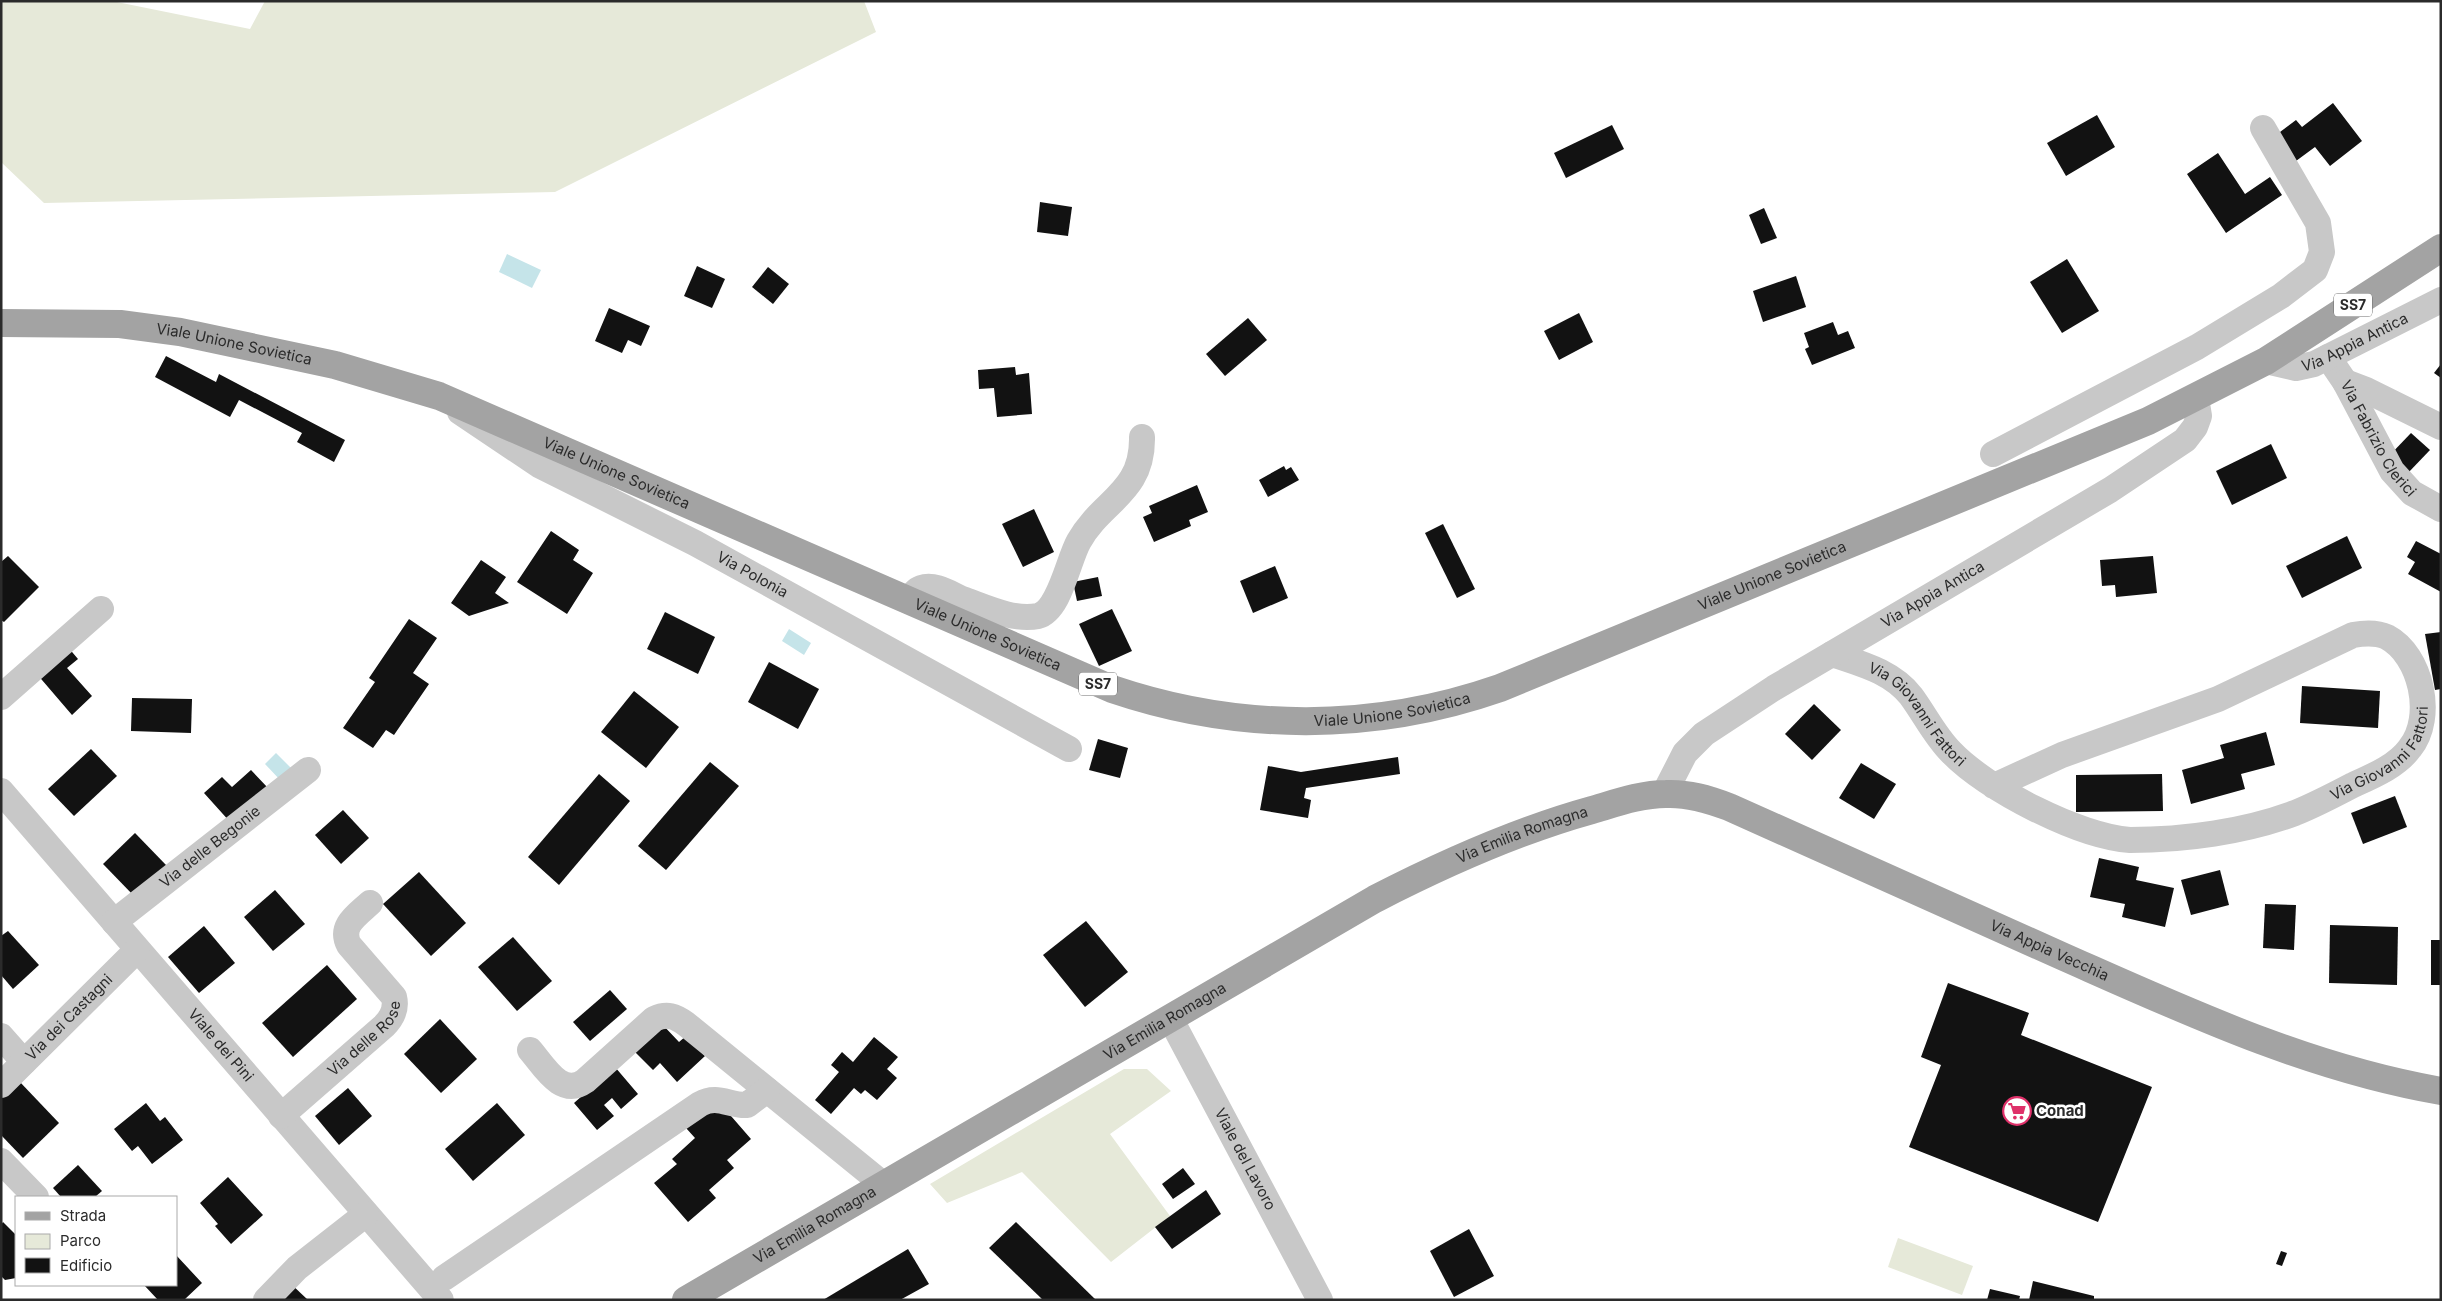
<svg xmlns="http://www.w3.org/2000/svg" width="2442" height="1301" font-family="Inter,sans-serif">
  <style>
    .green { fill: #e6e9d9 }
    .water { fill: #c5e4e9 }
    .building { fill: #121212 }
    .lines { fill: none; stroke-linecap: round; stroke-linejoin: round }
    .minor { stroke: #c8c8c8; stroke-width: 26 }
    .major { stroke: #a3a3a3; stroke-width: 28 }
    .labels { text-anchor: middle; stroke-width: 5; stroke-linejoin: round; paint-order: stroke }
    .shield { fill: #fff; stroke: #6b6b6b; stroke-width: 1 }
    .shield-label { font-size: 14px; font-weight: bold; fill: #2b2b2b }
    .street-label { font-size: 15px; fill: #2b2b2b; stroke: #fff }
    .poi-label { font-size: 15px; font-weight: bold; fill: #2b2b2b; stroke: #fff; text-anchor: start }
  </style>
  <rect width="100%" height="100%" fill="#fff"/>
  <g class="green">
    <polygon points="1,1 112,1 250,29 265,1 864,1 876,32 555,192 44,203 1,162"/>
    <polygon points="1124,1069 1147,1069 1171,1091 1110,1134 1170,1216 1111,1262 1022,1172 947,1203 930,1184"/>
    <polygon points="1898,1238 1973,1266 1962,1295 1888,1267"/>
  </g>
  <g class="water">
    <polygon points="507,254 541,270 532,288 499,272"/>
    <polygon points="789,629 811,643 804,655 782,641"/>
    <polygon points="276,753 294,771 282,782 265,764"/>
  </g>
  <g class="building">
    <polygon points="2333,103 2362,141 2330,166 2315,147 2296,161 2276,135 2296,120 2302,127"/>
    <polygon points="2097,115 2115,147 2066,176 2047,143"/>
    <polygon points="1612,125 1624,149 1566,178 1554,153"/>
    <polygon points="2218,153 2245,194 2270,177 2282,195 2226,233 2187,174"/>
    <polygon points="1040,202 1072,207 1068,236 1037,232"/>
    <polygon points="1764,208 1777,238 1761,244 1749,215"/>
    <polygon points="2067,259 2099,311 2062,333 2030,282"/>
    <polygon points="697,266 725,279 712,308 684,296"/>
    <polygon points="768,267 789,284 773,304 752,287"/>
    <polygon points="1796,276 1806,307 1763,322 1753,291"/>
    <polygon points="609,308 650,326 641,346 628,340 622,353 595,341"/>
    <polygon points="1579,313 1593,342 1559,360 1544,331"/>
    <polygon points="1248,318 1267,340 1225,376 1206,354"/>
    <polygon points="1833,322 1838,335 1848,331 1855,348 1812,365 1805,349 1809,347 1804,333"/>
    <polygon points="166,356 216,382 219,374 345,440 334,462 297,442 302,433 239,400 230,417 155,377"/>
    <polygon points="2441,364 2441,378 2434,373"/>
    <polygon points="1015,367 1016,375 1029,373 1032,414 997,417 994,388 979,389 978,370"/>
    <polygon points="2411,433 2430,450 2407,474 2388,457"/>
    <polygon points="2271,444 2287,478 2232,505 2216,471"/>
    <polygon points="1284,466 1286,470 1291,467 1299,480 1268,497 1259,480"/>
    <polygon points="1197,485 1208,512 1189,520 1191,526 1154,542 1143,517 1152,513 1149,506"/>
    <polygon points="1034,509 1054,552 1023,567 1002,524"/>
    <polygon points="1443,524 1475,589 1457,598 1425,533"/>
    <polygon points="551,531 579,550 573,560 593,573 567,614 517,582"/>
    <polygon points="2347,536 2362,568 2302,598 2286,566"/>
    <polygon points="2416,541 2441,554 2441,592 2408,574 2415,562 2407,557"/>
    <polygon points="8,556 39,587 4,622 1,620 1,562"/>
    <polygon points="2153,556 2157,593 2116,597 2115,585 2102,586 2100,560"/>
    <polygon points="481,560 506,577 495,593 509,603 469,616 451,603"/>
    <polygon points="1275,566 1288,598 1253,613 1240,581"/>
    <polygon points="1098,577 1102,596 1077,601 1073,582"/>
    <polygon points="1112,609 1132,651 1099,666 1079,624"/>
    <polygon points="665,612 715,637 698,674 647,649"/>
    <polygon points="409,619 437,638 413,673 429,684 394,735 386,730 373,748 343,728 375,682 369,678"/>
    <polygon points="2441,632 2441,689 2435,690 2425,634"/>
    <polygon points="67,646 78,659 67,668 92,696 72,715 36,673"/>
    <polygon points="769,662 819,689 798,729 748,702"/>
    <polygon points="2302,686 2380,691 2378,728 2300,723"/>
    <polygon points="634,691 679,727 646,768 601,732"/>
    <polygon points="132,698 192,699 191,733 131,731"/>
    <polygon points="1814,704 1841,730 1812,760 1785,734"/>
    <polygon points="2266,732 2275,765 2241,774 2245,789 2191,804 2182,770 2224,758 2220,745"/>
    <polygon points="1098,739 1128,748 1120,778 1089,770"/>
    <polygon points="91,749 117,776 74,816 48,789"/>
    <polygon points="1398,757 1400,774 1306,788 1304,798 1311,800 1308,818 1260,810 1268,766 1301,772"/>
    <polygon points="710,762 739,786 666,870 638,846"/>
    <polygon points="1861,763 1896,784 1874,819 1839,798"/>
    <polygon points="251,770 268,788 231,823 204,793 222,777 232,787"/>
    <polygon points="599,774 630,801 559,885 528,857"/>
    <polygon points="2162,774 2163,811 2076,812 2076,775"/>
    <polygon points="2395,796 2407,827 2363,844 2351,813"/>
    <polygon points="343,810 369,838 341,864 315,835"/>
    <polygon points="135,833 167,866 135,897 103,864"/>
    <polygon points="2099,858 2139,867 2136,880 2174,888 2165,927 2122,917 2125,904 2090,897"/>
    <polygon points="2220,870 2229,905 2191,915 2181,880"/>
    <polygon points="419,872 466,923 431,956 383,904"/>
    <polygon points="275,890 305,924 273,951 244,917"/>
    <polygon points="2265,904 2296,905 2294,950 2263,948"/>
    <polygon points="1086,921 1128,972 1085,1007 1043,955"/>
    <polygon points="2330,925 2398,927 2397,985 2329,983"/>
    <polygon points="204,926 235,963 199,993 168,957"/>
    <polygon points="8,931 39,965 13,989 1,975 1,936"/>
    <polygon points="513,937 552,981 517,1011 478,967"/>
    <rect x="2431" y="940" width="10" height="45"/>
    <polygon points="327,965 357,999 293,1057 262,1023"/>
    <polygon points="1948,983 2029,1013 2021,1035 2152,1087 2098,1222 1909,1147 1941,1065 1921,1057"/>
    <polygon points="610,990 627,1009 590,1041 573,1022"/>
    <polygon points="440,1019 477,1059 441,1093 404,1054"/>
    <polygon points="661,1023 679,1042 686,1036 705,1056 677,1082 660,1063 653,1070 633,1050"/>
    <polygon points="874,1037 898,1057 887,1069 897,1078 877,1100 865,1090 861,1094 854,1088 831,1114 815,1100 839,1072 831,1065 842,1052 853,1062"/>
    <polygon points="615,1067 638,1094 621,1109 612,1098 604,1105 614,1116 597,1130 574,1103"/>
    <polygon points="19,1081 59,1123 23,1158 1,1135 1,1098"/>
    <polygon points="348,1088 372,1116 339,1145 315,1116"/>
    <polygon points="718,1101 751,1139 727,1160 734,1168 709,1190 716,1198 688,1222 654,1183 677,1164 672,1159 695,1138 686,1128"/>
    <polygon points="146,1103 160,1121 165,1117 183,1140 152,1164 138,1146 132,1151 114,1129"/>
    <polygon points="497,1103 525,1135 473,1181 445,1149"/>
    <polygon points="78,1165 102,1191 95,1197 61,1197 53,1188"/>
    <polygon points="1183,1168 1195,1184 1173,1199 1162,1184"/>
    <polygon points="228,1177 263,1215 231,1244 215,1226 218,1224 200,1203"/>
    <polygon points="1206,1190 1221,1214 1172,1249 1155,1227"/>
    <polygon points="3,1222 16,1235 16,1278 5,1280 1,1276 1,1225"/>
    <polygon points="1016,1222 1096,1300 1043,1300 989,1248"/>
    <polygon points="1469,1229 1494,1276 1454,1297 1430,1251"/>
    <polygon points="908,1249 929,1284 900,1300 823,1300"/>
    <polygon points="2281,1251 2287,1253 2282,1266 2276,1264"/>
    <polygon points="176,1255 202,1283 184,1300 158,1300 144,1285 176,1285"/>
    <polygon points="2033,1281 2094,1296 2094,1300 2029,1300"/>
    <polygon points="290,1283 308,1300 274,1300"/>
    <polygon points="1990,1289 2020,1296 2019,1300 1987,1300"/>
  </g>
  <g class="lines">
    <g class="minor">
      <path id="s1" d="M2328 357 2345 382 2392 471 2412 493 2441 509"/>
      <path id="s2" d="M2266 361 2296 368 2314 364 2441 300"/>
      <polyline points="2345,382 2366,390 2441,427"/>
      <path id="s3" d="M460 412 539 465 695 543 1069 749"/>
      <polyline points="1993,454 2197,347 2281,296 2315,270 2322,252 2318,223 2263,128"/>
      <path d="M909 601C912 596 915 590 921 588 936 583 952 595 965 600 987 608 1015 621 1038 616 1060 610 1068 560 1079 541 1102 500 1143 493 1142 437"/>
      <path id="s4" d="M1832 654C1861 664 1891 671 1911 696 1925 715 1935 736 1951 752 1986 789 2080 837 2130 840 2184 840 2244 832 2295 813 2315 805 2334 795 2353 785 2373 776 2397 766 2410 748 2435 717 2421 655 2387 637 2376 632 2364 633 2353 635L2218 699 2062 755 1994 786"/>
      <polyline points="1,697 101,609"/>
      <path id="s5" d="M1 791 441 1300"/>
      <path id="s6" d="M1664 794 1685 753 1704 734 1774 688 2110 490 2185 440 2195 427 2199 416 2196 398"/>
      <path id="s7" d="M114 922 308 770"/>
      <path id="s8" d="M1170 1018 1320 1300"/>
      <polyline points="1,1036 24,1062"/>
      <path d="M530 1050C544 1066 561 1098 585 1081L654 1019C667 1013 675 1016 686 1024L884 1185"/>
      <path id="s9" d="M1 1085 137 950"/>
      <path id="s10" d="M281 1116 384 1026C392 1018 397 1009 394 997L349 945C339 926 357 915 370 903"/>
      <polyline points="1,1161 36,1197"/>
      <path d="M444 1278 700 1104C718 1094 729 1106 747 1105L767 1090"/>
      <polyline points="266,1300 297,1268 366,1214"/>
    </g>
    <g class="major">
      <path id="s11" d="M1 323 120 324 180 332 335 365 439 396 1112 689C1239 732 1374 732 1500 688L2148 421 2266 361 2441 248"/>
      <path id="s12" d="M686 1300 1375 899C1445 863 1516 831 1592 810 1616 803 1641 794 1666 794 1688 793 1708 799 1729 807 1840 857 1952 907 2064 957 2186 1011 2308 1068 2441 1091"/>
    </g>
  </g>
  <defs>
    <symbol id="supermarket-ring" viewBox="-11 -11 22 22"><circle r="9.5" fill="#fff" stroke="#df316a" stroke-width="1.5"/><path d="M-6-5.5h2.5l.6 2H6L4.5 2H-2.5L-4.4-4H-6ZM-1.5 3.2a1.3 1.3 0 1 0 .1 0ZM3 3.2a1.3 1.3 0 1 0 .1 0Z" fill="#df316a"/></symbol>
  </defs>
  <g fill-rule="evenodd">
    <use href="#supermarket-ring" x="2001" y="1095" width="32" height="32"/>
  </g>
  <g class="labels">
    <g class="shield">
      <rect x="2334" y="293.5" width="38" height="23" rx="4"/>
      <rect x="1079" y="672.5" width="38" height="23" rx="4"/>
    </g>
    <g class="shield-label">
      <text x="2353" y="310">SS7</text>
      <text x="1098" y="689">SS7</text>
    </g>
    <g class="street-label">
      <text dy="5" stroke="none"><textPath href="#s2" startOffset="95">Via Appia Antica</textPath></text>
      <text dy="5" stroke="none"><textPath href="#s11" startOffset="235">Viale Unione Sovietica</textPath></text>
      <text dy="5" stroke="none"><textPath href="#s1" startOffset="96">Via Fabrizio Clerici</textPath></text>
      <text dy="5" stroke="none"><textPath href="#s11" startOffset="640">Viale Unione Sovietica</textPath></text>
      <text dy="5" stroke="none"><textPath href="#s3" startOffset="335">Via Polonia</textPath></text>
      <text dy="5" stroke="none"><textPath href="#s11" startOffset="1870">Viale Unione Sovietica</textPath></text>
      <text dy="5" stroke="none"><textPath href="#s6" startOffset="341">Via Appia Antica</textPath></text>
      <text dy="5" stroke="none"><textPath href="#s11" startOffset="1045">Viale Unione Sovietica</textPath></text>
      <text dy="5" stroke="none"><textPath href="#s11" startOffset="1465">Viale Unione Sovietica</textPath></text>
      <text dy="5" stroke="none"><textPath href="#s4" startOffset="108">Via Giovanni Fattori</textPath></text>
      <text dy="5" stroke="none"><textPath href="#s4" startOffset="639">Via Giovanni Fattori</textPath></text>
      <text dy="5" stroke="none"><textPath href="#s12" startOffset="958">Via Emilia Romagna</textPath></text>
      <text dy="5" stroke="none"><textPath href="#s7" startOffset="122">Via delle Begonie</textPath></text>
      <text dy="5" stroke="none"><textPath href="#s12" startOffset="1524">Via Appia Vecchia</textPath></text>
      <text dy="5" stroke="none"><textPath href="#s9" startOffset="96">Via dei Castagni</textPath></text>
      <text dy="5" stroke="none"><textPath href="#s12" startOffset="554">Via Emilia Romagna</textPath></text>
      <text dy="5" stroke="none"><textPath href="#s10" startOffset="115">Via delle Rose</textPath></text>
      <text dy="5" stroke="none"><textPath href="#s5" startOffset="336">Viale dei Pini</textPath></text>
      <text dy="5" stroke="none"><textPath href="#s8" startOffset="160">Viale del Lavoro</textPath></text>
      <text dy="5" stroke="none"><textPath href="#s12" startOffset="149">Via Emilia Romagna</textPath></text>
    </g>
    <g class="poi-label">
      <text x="2036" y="1116">Conad</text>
    </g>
  </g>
  <rect width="2442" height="1301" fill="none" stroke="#2b2b2b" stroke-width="5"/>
  <rect x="15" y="1196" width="162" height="90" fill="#ffffff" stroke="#aaaaaa"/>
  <rect x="25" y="1212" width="25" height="8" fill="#a3a3a3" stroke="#aaaaaa"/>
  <text x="60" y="1221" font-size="15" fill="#2b2b2b">Strada</text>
  <rect x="25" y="1234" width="25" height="15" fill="#e6e9d9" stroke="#aaaaaa"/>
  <text x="60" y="1246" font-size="15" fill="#2b2b2b">Parco</text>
  <rect x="25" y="1258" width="25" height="15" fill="#121212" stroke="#aaaaaa"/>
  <text x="60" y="1271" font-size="15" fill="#2b2b2b">Edificio</text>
</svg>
